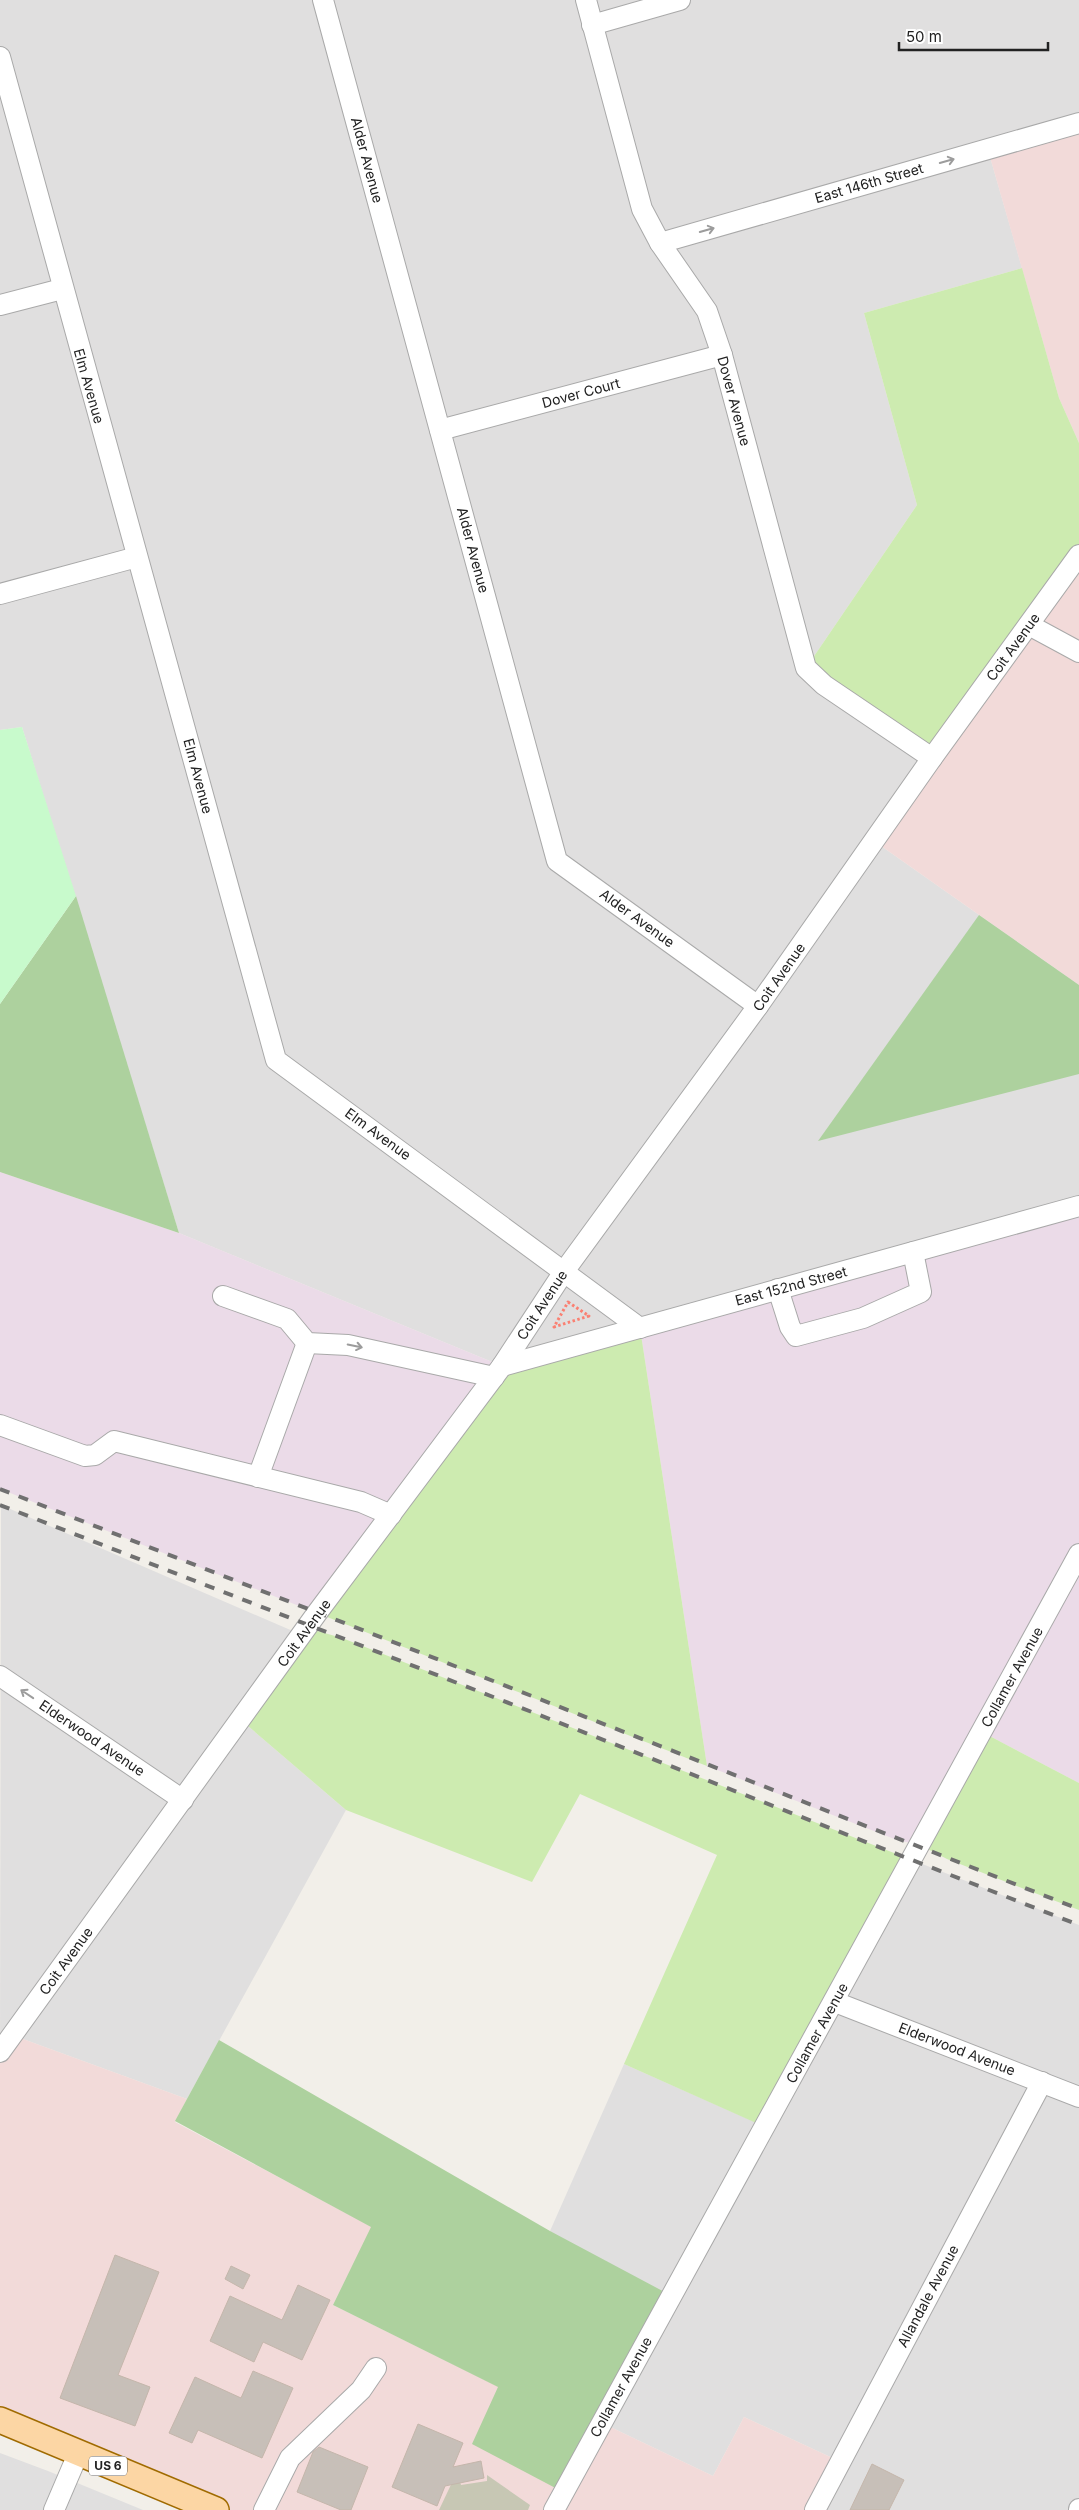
<svg xmlns="http://www.w3.org/2000/svg" width="1079" height="2510" font-family="Inter,sans-serif">
  <style>
    .residential { fill: #e0dfdf }
    .commercial { fill: #f2dad9 }
    .industrial { fill: #ebdbe8 }
    .construction { fill: #c7c7b4 }
    .grass { fill: #cdebb0 }
    .forest { fill: #add19e }
    .park { fill: #c8facc }
    .building { fill: #c7bfb8; stroke: #c4b6ab }
    .lines { fill: none; stroke-linecap: round; stroke-linejoin: round }
    .minor-casing { stroke: #a9a9a9; stroke-width: 22 }
    .major-casing { stroke: #a06b00; stroke-width: 28 }
    .path { stroke: #fa8072; stroke-width: 3; stroke-dasharray: 2.5 2.5; stroke-linecap: butt }
    .minor { stroke: #fff; stroke-width: 20 }
    .major { stroke: #fcd6a4; stroke-width: 25 }
    .rail { stroke: #707070; stroke-width: 4; stroke-dasharray: 10 10; stroke-linecap: butt }
    .oneway { stroke: #9c9c9c }
    .labels { text-anchor: middle; stroke-width: 4; stroke-linejoin: round; paint-order: stroke }
    .shield { fill: #fff; stroke: #646464; stroke-width: 1 }
    .shield-label { font-size: 12px; font-weight: bold; fill: #222 }
    .street-label { font-size: 14px; fill: #222; stroke: #fff }
  </style>
  <rect width="100%" height="100%" fill="#f2efe9"/>
  <g class="residential">
    <polygon points="0,0 1079,0 1079,123 988,150 1022,268 864,313 917,505 806,668 932,758 874,841 1079,985 1079,1206 502,1366 179,1233 22,727 0,730"/>
    <polygon points="1,1505 302,1635 241,1720 346,1810 187,2099 12,2035 0,2052"/>
    <polygon points="912,1860 1079,1925 1079,2510 815,2510 839,2461 744,2417 713,2476 602,2423 550,2231 624,2064 766,2127"/>
    <polygon points="0,2453 48,2471 143,2510 0,2510"/>
  </g>
  <g class="commercial">
    <polygon points="1079,123 1079,443 1059,398 988,150"/>
    <polygon points="1079,555 1079,985 874,841"/>
    <polygon points="12,2035 187,2099 175,2122 372,2227 333,2305 499,2387 602,2423 713,2476 744,2417 839,2461 815,2510 216,2510 0,2420 0,2052"/>
  </g>
  <g class="industrial">
    <polygon points="0,1172 179,1233 502,1366 317,1613 0,1489"/>
    <polygon points="1079,1206 1079,1783 982,1732 920,1845 897,1840 707,1766 640,1328"/>
  </g>
  <polygon class="construction" points="457,2472 461,2485 487,2481 487,2475 530,2505 528,2510 439,2510"/>
  <g class="grass">
    <polygon points="1022,268 1059,398 1079,443 1079,555 932,758 806,668 917,505 864,313"/>
    <polygon points="640,1328 707,1766 317,1613 502,1366"/>
    <polygon points="307,1628 342,1638 912,1860 765,2127 624,2064 717,1855 580,1794 532,1882 346,1810 241,1720"/>
    <polygon points="982,1732 1079,1783 1079,1910 947,1859 920,1845"/>
  </g>
  <g class="forest">
    <polygon points="76,896 179,1233 0,1172 0,1004"/>
    <polygon points="979,915 1079,985 1079,1074 818,1141"/>
    <polygon points="219,2040 550,2231 672,2296 563,2492 472,2444 498,2387 333,2305 371,2227 175,2121"/>
  </g>
  <polygon class="park" points="22,727 76,896 0,1004 0,730"/>
  <g class="building">
    <polygon points="115,2255 159,2272 118,2375 150,2387 135,2426 60,2398"/>
    <polygon points="231,2266 250,2275 243,2289 225,2279"/>
    <polygon points="298,2285 330,2300 302,2360 263,2342 254,2362 210,2341 230,2296 282,2320"/>
    <polygon points="253,2371 293,2388 262,2458 198,2430 192,2443 169,2433 195,2377 241,2398"/>
    <polygon points="418,2424 463,2443 453,2467 481,2461 484,2478 445,2486 437,2506 392,2487"/>
    <polygon points="319,2447 368,2467 351,2510 341,2510 297,2492 313,2452"/>
    <polygon points="872,2464 904,2480 889,2510 850,2510"/>
  </g>
  <g class="lines">
    <defs>
      <g id="minor">
        <polyline points="323,0 557,861 758,1006"/>
        <polyline points="586,0 642,209 660,243 707,311 722,355 806,668 824,685 932,758"/>
        <polyline points="592,25 680,0"/>
        <polyline points="0,57 276,1060 640,1328"/>
        <polyline points="660,243 1079,123"/>
        <polyline points="0,305 62,289"/>
        <polyline points="440,430 722,355"/>
        <polyline points="0,594 137,557"/>
        <polyline points="1029,625 1079,652"/>
        <polyline points="778,1289 790,1327 796,1336 863,1318 921,1292 913,1252"/>
        <polyline points="223,1296 287,1319 307,1343 348,1345 494,1377"/>
        <polyline points="502,1366 1079,1206"/>
        <polyline points="0,1425 85,1456 95,1455 114,1441 361,1502 391,1515"/>
        <polyline points="258,1477 307,1343"/>
        <polyline points="0,1676 183,1800"/>
        <polyline points="835,2002 1079,2097"/>
        <polyline points="0,2052 317,1613 502,1366 565,1270 758,1006 932,758 1079,555"/>
        <polyline points="54,2510 78,2454"/>
        <polyline points="264,2510 290,2458 361,2390 376,2368"/>
        <polyline points="554,2510 1079,1554"/>
        <polyline points="815,2510 1042,2082"/>
        <polyline points="1079,2510 1079,2509"/>
      </g>
      <polyline id="major" points="0,2420 216,2510"/>
    </defs>
    <use href="#minor" class="minor-casing"/>
    <use href="#major" class="major-casing"/>
    <polygon class="path" points="568,1302 589,1316 554,1327"/>
    <use href="#minor" class="minor"/>
    <use href="#major" class="major"/>
    <g class="rail">
      <polyline points="0,1489 1079,1909"/>
      <polyline points="0,1505 1079,1925"/>
    </g>
  </g>
  <defs><path id="oneway-shaft" d="M-6 0H5M1.5-3L5.5 0L1.5 3" fill="none" stroke-width="1.6" stroke-linecap="round" stroke-linejoin="round" transform="scale(1.25)"/></defs>
  <g class="oneway">
    <use href="#oneway-shaft" transform="translate(947 161) rotate(-16)"/>
    <use href="#oneway-shaft" transform="translate(707 230) rotate(-16)"/>
    <use href="#oneway-shaft" transform="translate(355 1346) rotate(12)"/>
    <use href="#oneway-shaft" transform="translate(27 1694) rotate(-146)"/>
  </g>
  <g class="labels">
    <rect class="shield" x="89" y="2456.5" width="38" height="19" rx="4"/>
    <g class="shield-label">
      <text x="108" y="2470">US 6</text>
    </g>
    <g class="street-label">
      <text transform="translate(367 160) rotate(75)" y="5">Alder Avenue</text>
      <text transform="translate(869 183) rotate(-16)" y="5">East 146th Street</text>
      <text transform="translate(89 386) rotate(74)" y="5">Elm Avenue</text>
      <text transform="translate(581 393) rotate(-15)" y="5">Dover Court</text>
      <text transform="translate(734 401) rotate(75)" y="5">Dover Avenue</text>
      <text transform="translate(473 550) rotate(75)" y="5">Alder Avenue</text>
      <text transform="translate(1013 647) rotate(-54)" y="5">Coit Avenue</text>
      <text transform="translate(198 776) rotate(75)" y="5">Elm Avenue</text>
      <text transform="translate(637 918) rotate(36)" y="5">Alder Avenue</text>
      <text transform="translate(779 977) rotate(-55)" y="5">Coit Avenue</text>
      <text transform="translate(378 1134) rotate(36)" y="5">Elm Avenue</text>
      <text transform="translate(791 1286) rotate(-15)" y="5">East 152nd Street</text>
      <text transform="translate(542 1305) rotate(-57)" y="5">Coit Avenue</text>
      <text transform="translate(304 1633) rotate(-54)" y="5">Coit Avenue</text>
      <text transform="translate(1012 1677) rotate(-61)" y="5">Collamer Avenue</text>
      <text transform="translate(92 1738) rotate(34)" y="5">Elderwood Avenue</text>
      <text transform="translate(66 1961) rotate(-54)" y="5">Coit Avenue</text>
      <text transform="translate(817 2033) rotate(-61)" y="5">Collamer Avenue</text>
      <text transform="translate(957 2049) rotate(21)" y="5">Elderwood Avenue</text>
      <text transform="translate(928 2296) rotate(-62)" y="5">Allandale Avenue</text>
      <text transform="translate(621 2387) rotate(-61)" y="5">Collamer Avenue</text>
    </g>
  </g>
  <path d="M899 42v8h149v-8" fill="none" stroke="#222222" stroke-width="2.5"/>
  <text x="906" y="42" font-size="15" fill="#222222" stroke="#ffffff" stroke-width="4" paint-order="stroke">50 m</text>
</svg>
